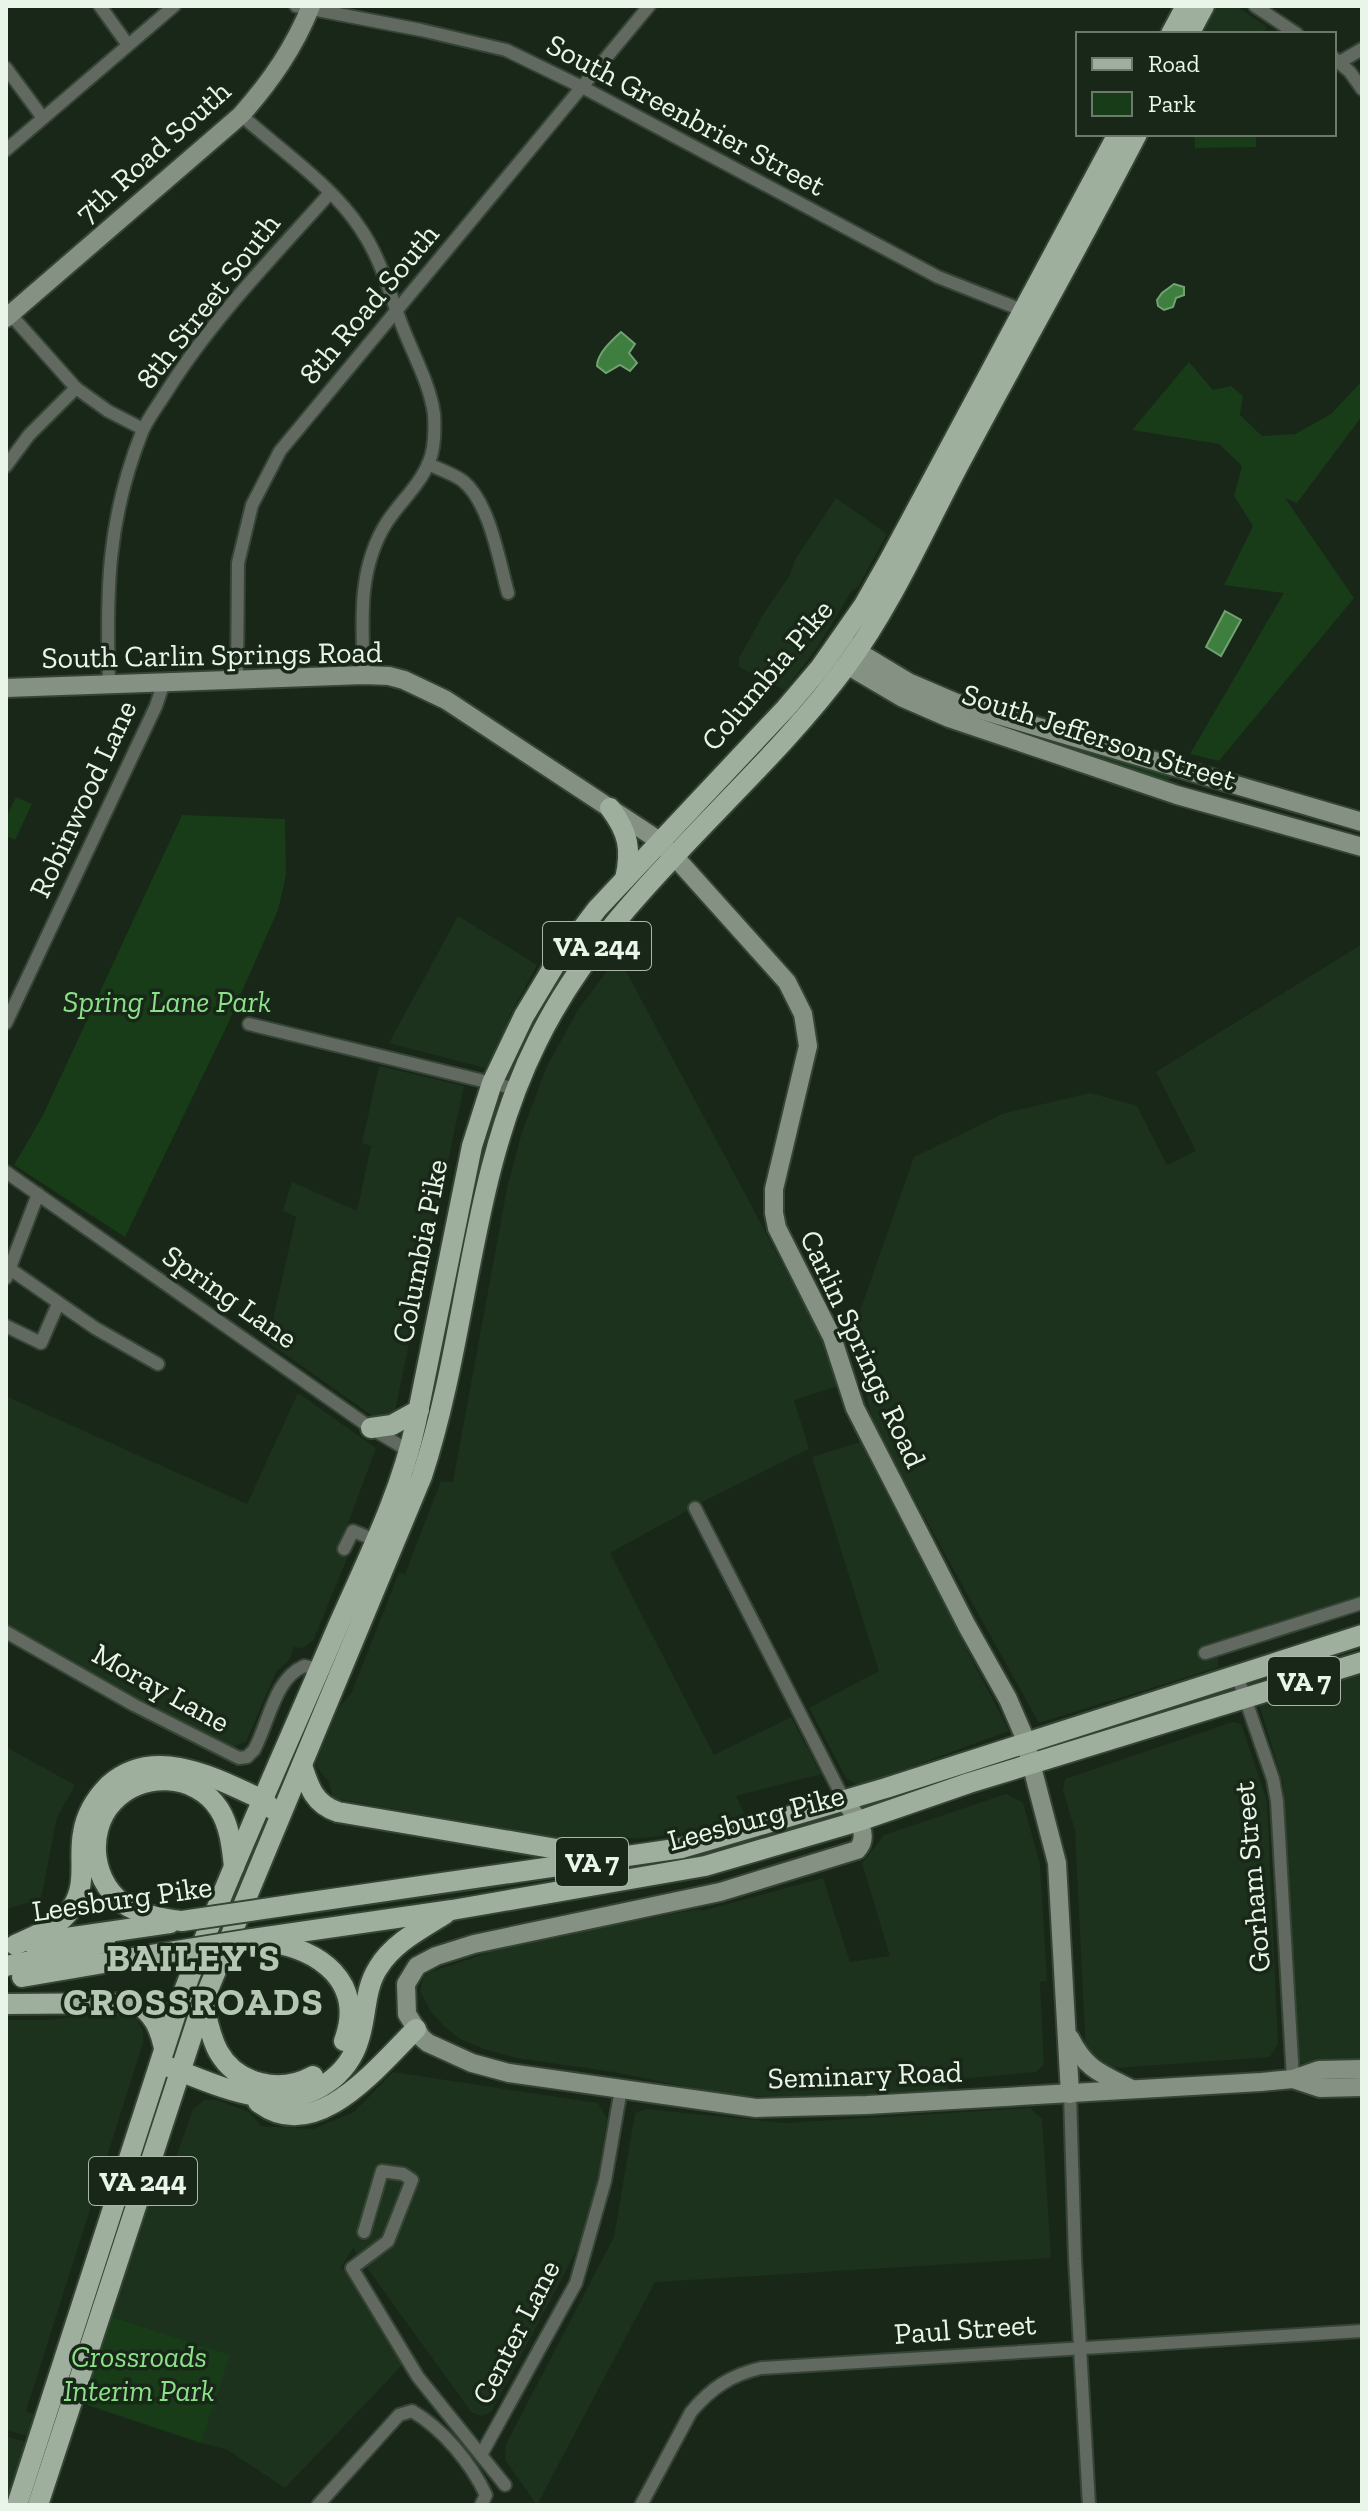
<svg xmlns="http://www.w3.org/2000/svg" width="1368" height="2511" font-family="'Zilla Slab',serif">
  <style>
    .built { fill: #1d321d }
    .green { fill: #183b18 }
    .water { fill: #3e7e3e; stroke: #72a272; stroke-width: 2 }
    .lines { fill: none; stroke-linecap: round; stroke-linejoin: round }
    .street-casing { stroke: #354435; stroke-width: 16 }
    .secondary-casing { stroke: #354435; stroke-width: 22 }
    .primary-casing { stroke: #354435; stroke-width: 24 }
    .street { stroke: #616960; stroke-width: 12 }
    .secondary { stroke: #849183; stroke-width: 18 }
    .primary { stroke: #9faf9e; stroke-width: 20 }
    .primary-bridge-casing { stroke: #354435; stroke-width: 24; stroke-linecap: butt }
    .primary-bridge { stroke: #9faf9e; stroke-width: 20 }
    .labels { text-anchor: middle; stroke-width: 7; stroke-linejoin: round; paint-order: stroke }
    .shield { fill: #182717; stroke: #abb7ab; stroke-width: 2 }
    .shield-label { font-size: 28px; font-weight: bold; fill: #eaf5ea }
    .street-label { font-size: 30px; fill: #eaf5ea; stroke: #182717 }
    .park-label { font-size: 30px; font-style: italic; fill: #8be189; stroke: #182717 }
    .district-label { font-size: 38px; font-weight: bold; letter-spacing: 2px; fill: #b3c7b2; stroke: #182717 }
  </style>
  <rect width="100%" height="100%" fill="#182717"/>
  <g class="built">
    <polygon points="1214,6 1236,6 1267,27 1263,34 1198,34"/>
    <polygon points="836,498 887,534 858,587 851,592 819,645 785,690 739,667 739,658 764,613 790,575 795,560"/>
    <polygon points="458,916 537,965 508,1019 511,1022 485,1068 389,1043"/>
    <polygon points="1362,944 1362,1610 1218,1658 1219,1667 1039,1723 873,1424 853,1331 914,1157 1005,1113 1090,1093 1137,1106 1167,1165 1196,1151 1156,1072"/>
    <polygon points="618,956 824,1342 838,1386 794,1400 809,1449 710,1498 610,1553 714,1755 791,1717 821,1774 736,1796 745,1815 731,1821 693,1831 644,1838 561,1839 333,1798 329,1782 315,1765 338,1709 351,1694 399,1573 405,1574 441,1481 453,1482 507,1188 522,1132 547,1066 578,1010"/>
    <polygon points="379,1066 464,1086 394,1415 385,1419 374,1417 268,1342 296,1217 283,1211 292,1182 357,1211 371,1146 362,1143"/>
    <polygon points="298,1393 376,1448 340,1545 350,1551 313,1641 303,1648 294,1647 289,1660 276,1672 246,1742 234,1746 231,1753 6,1628 6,1396 247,1504"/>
    <polygon points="860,1442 1009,1731 859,1786 846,1778 809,1708 879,1671 812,1457"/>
    <polygon points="1362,1672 1362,2062 1298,2063 1283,1783 1259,1704"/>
    <polygon points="1232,1722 1241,1724 1267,1801 1278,2044 1270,2057 1100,2069 1086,2055 1075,1831 1063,1790 1065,1779"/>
    <polygon points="6,1747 75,1785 57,1817 41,1899 6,1909"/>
    <polygon points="1006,1794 1023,1803 1040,1864 1047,1981 1040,1982 1044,2065 1036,2072 948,2080 948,2090 825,2098 727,2095 613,2072 516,2058 484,2049 460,2039 443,2025 431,2012 420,1991 423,1977 430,1972 491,1952 564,1934 700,1909 702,1911 823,1878 850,1962 890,1956 862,1863 884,1835"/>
    <polygon points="120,2012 137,2019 143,2032 143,2043 26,2411 34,2414 27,2436 6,2430 6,2020 47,2020"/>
    <polygon points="393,2072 598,2103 607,2119 591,2223 491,2412 481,2416 471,2412 353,2248 340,2269 352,2268 408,2359 285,2488 226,2449 201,2443 229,2355 107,2315 144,2202 159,2205 193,2109 204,2100 217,2100 249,2112 261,2126 313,2129 354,2112"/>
    <polygon points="1030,2108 1042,2119 1051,2258 655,2282 537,2505 505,2460 506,2444 614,2237 635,2113 646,2109 785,2123"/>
    <polygon points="6,2436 26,2442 6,2505"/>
  </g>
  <g class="green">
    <polygon points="1194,134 1256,134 1256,147 1195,148"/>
    <polygon points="1189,362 1213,390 1231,386 1243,396 1240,415 1262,436 1295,434 1331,414 1362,381 1362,416 1297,503 1285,498 1354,598 1219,761 1190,754 1284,593 1224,585 1253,526 1234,496 1242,466 1219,444 1132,430"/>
    <polygon points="1091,749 1178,775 1168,780 1070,751"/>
    <polygon points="16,797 32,804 15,840 6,836 6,817"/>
    <polygon points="182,815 285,819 286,875 278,910 225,1030 125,1237 14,1165 42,1117"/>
    <polygon points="107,2315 230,2355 201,2443 78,2402"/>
  </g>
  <g class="water">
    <polygon points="1174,284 1184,287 1184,295 1176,298 1173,307 1164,310 1158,306 1157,300 1162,293"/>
    <path d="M621 332 635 344 629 353 637 363 630 371 620 365 606 373 597 366C597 354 611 341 621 332Z"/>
    <polygon points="1225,611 1241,620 1221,656 1206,647"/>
  </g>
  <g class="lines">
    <defs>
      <g id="street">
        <polyline points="100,6 128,45"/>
        <polyline points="296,6 421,30 506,50 584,88 938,277 1027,312"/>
        <polyline points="1255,6 1297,34"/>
        <polyline points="1334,58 1350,72 1362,89"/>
        <polyline points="1340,62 1362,49"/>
        <polyline points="6,68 43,118"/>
        <path d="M241 115C279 149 332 185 360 228 381 258 390 295 403 328 414 356 430 385 434 414 435 430 435 448 429 462 420 485 400 502 387 522 357 569 362 622 364 675"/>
        <polyline points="6,150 174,6"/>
        <polyline points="10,314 76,388 108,411 143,429"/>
        <path d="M428 464C439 469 454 474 463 481 490 503 499 561 508 593"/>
        <polyline points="6,466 29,435 76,388"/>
        <polyline points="237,680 238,563 252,505 280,451 649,6"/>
        <path d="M109 684C106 591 107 520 142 432 148 418 159 404 167 391 212 319 274 256 330 193"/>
        <polyline points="6,1023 156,706 164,682"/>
        <polyline points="249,1024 516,1089"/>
        <polyline points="6,1172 371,1428 414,1454"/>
        <polyline points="10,1269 95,1328 158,1364"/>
        <polyline points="6,1278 38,1194"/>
        <polyline points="6,1326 41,1343 58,1304"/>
        <polyline points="695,1508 844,1800"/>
        <polyline points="344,1549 353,1531 375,1540"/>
        <path d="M6 1632 134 1705 239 1758 247 1757 254 1750C269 1723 274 1679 304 1666L324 1670"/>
        <polyline points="1205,1653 1362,1603"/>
        <polyline points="1237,1675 1273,1779 1277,1801 1293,2079"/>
        <polyline points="1070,2094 1075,2259 1089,2505"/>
        <polyline points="364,2232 382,2171 403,2174 412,2180 388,2241 352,2268 418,2377 505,2485"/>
        <polyline points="481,2455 576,2283 605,2181 621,2089"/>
        <path d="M318 2505 399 2415 412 2411C443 2429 471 2463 486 2495L481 2505"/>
        <path d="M641 2505 691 2412C711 2388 731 2375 761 2368L1362 2331"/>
      </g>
      <g id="secondary">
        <path d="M6 318 241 115C271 81 294 48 311 6"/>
        <polyline points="845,644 908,682 957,703 1362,822"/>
        <polyline points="835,658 903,698 949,718 1177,795 1362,847"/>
        <polyline points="6,688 364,675 389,676 404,680 446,700 652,836 675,857 787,982 803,1014 808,1046 774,1189 774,1213 777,1228 832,1337 855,1408 967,1626 1008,1699 1024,1736 1057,1863 1070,2094"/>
        <path d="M844 1800C854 1814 872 1834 857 1850L720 1892 474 1944 436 1956 417 1966 406 1984 407 2014 422 2038 428 2043 472 2063 509 2073 756 2108 867 2105 1261 2082 1293 2079 1319 2070 1362 2069"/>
        <path d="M1070 2038C1086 2070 1102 2074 1132 2089"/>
        <polyline points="1293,2079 1320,2088 1362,2087"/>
      </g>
      <g id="primary">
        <polyline points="1171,34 1186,6"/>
        <polyline points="1189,34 1204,6"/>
        <path d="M610 808C628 832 632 849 625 879"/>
        <polyline points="371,1428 392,1425 419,1410"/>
        <path d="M302 1765C309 1787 314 1804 338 1812L557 1849 602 1851"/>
        <polyline points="297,1904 682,1848 886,1788 1362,1635"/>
        <path d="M182 1921C164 1919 146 1916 129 1907 92 1887 85 1832 113 1802 141 1771 196 1773 219 1809 230 1826 232 1848 234 1867"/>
        <polyline points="252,1939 452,1910 705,1866 859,1821 969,1783 1362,1662"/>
        <path d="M268 1942C319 1949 366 1982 344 2041"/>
        <polyline points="32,1943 170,1923"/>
        <path d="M15 1945C34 1936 58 1928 71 1909 88 1884 78 1860 83 1833 86 1814 96 1798 109 1785 155 1744 217 1779 263 1800L272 1809"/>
        <polyline points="6,1966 74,1952 105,1942"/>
        <polyline points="22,1977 139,1957"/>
        <path d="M203 2002C207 2018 210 2036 218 2051 237 2085 280 2094 313 2076"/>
        <path d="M6 2004 135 2003C153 2012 160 2029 164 2048"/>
        <path d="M169 2067C217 2085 280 2117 327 2083 342 2073 354 2057 359 2039 367 2015 364 1990 378 1968 393 1943 421 1929 445 1914"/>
        <path d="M258 2102C316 2147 378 2066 416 2029"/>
        <path d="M17 2505 178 2007C226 1878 284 1753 338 1626 367 1560 401 1493 416 1422L472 1146 492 1083 524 1016 554 966 597 909 786 708 820 668 864 605 889 561 1118 134"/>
        <path d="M38 2505 203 2002 422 1476C469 1334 469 1178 537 1042 609 894 750 796 847 665 894 601 926 525 964 455 1021 348 1081 242 1137 134"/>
      </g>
    </defs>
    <use href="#street" class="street-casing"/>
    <use href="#secondary" class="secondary-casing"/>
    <use href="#primary" class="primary-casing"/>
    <use href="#street" class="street"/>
    <use href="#secondary" class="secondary"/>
    <use href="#primary" class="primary"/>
    <defs>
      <g id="primary-bridge">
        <polyline points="182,1921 297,1904"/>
        <polyline points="139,1957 252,1939"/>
      </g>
    </defs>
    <use href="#primary-bridge" class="primary-bridge-casing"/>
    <use href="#primary-bridge" class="primary-bridge"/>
  </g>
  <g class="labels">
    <g class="shield">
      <rect x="543" y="922" width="108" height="48" rx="6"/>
      <rect x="1268" y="1657" width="72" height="48" rx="6"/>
      <rect x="556" y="1838" width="72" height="48" rx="6"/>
      <rect x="89" y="2157" width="108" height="48" rx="6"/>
    </g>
    <g class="shield-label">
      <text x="597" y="956">VA 244</text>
      <text x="1304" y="1691">VA 7</text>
      <text x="592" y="1872">VA 7</text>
      <text x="143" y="2191">VA 244</text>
    </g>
    <g class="street-label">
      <text transform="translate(686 115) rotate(28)" y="10">South Greenbrier Street</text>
      <text transform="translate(153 152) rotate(-42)" y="10">7th Road South</text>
      <text transform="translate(208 301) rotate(-52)" y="10">8th Street South</text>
      <text transform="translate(369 304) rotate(-50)" y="10">8th Road South</text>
      <text transform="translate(212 655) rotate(-1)" y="10">South Carlin Springs Road</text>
      <text transform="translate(767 675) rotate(-50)" y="10">Columbia Pike</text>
      <text transform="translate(1099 737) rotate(18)" y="10">South Jefferson Street</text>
      <text transform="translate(83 799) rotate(-65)" y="10">Robinwood Lane</text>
      <text transform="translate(420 1251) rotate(-79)" y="10">Columbia Pike</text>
      <text transform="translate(230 1297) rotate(35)" y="10">Spring Lane</text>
      <text transform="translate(863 1349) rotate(65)" y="10">Carlin Springs Road</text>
      <text transform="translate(161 1688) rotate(29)" y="10">Moray Lane</text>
      <text transform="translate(756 1818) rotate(-15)" y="10">Leesburg Pike</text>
      <text transform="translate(1252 1877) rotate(-95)" y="10">Gorham Street</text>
      <text transform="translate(122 1899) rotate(-8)" y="10">Leesburg Pike</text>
      <text transform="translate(865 2075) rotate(-2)" y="10">Seminary Road</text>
      <text transform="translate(965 2329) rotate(-4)" y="10">Paul Street</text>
      <text transform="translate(516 2332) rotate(-63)" y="10">Center Lane</text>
    </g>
    <g class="park-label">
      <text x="167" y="1012">Spring Lane Park</text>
      <text x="139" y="2367">Crossroads<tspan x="139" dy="34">Interim Park</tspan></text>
    </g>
    <g class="district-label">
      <text x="194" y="1971">BAILEY'S<tspan x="194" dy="44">CROSSROADS</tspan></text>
    </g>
  </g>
  <rect width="1368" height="2511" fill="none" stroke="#eaf5ea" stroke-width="16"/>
  <rect x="1076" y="32" width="260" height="104" fill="#182717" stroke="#6c796b" stroke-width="2"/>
  <rect x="1092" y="58" width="40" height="12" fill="#9faf9e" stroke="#6c796b" stroke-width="2"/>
  <text x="1148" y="72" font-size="24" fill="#eaf5ea">Road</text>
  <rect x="1092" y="92" width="40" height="24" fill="#183b18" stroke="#6c796b" stroke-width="2"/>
  <text x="1148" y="112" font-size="24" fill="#eaf5ea">Park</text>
</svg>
